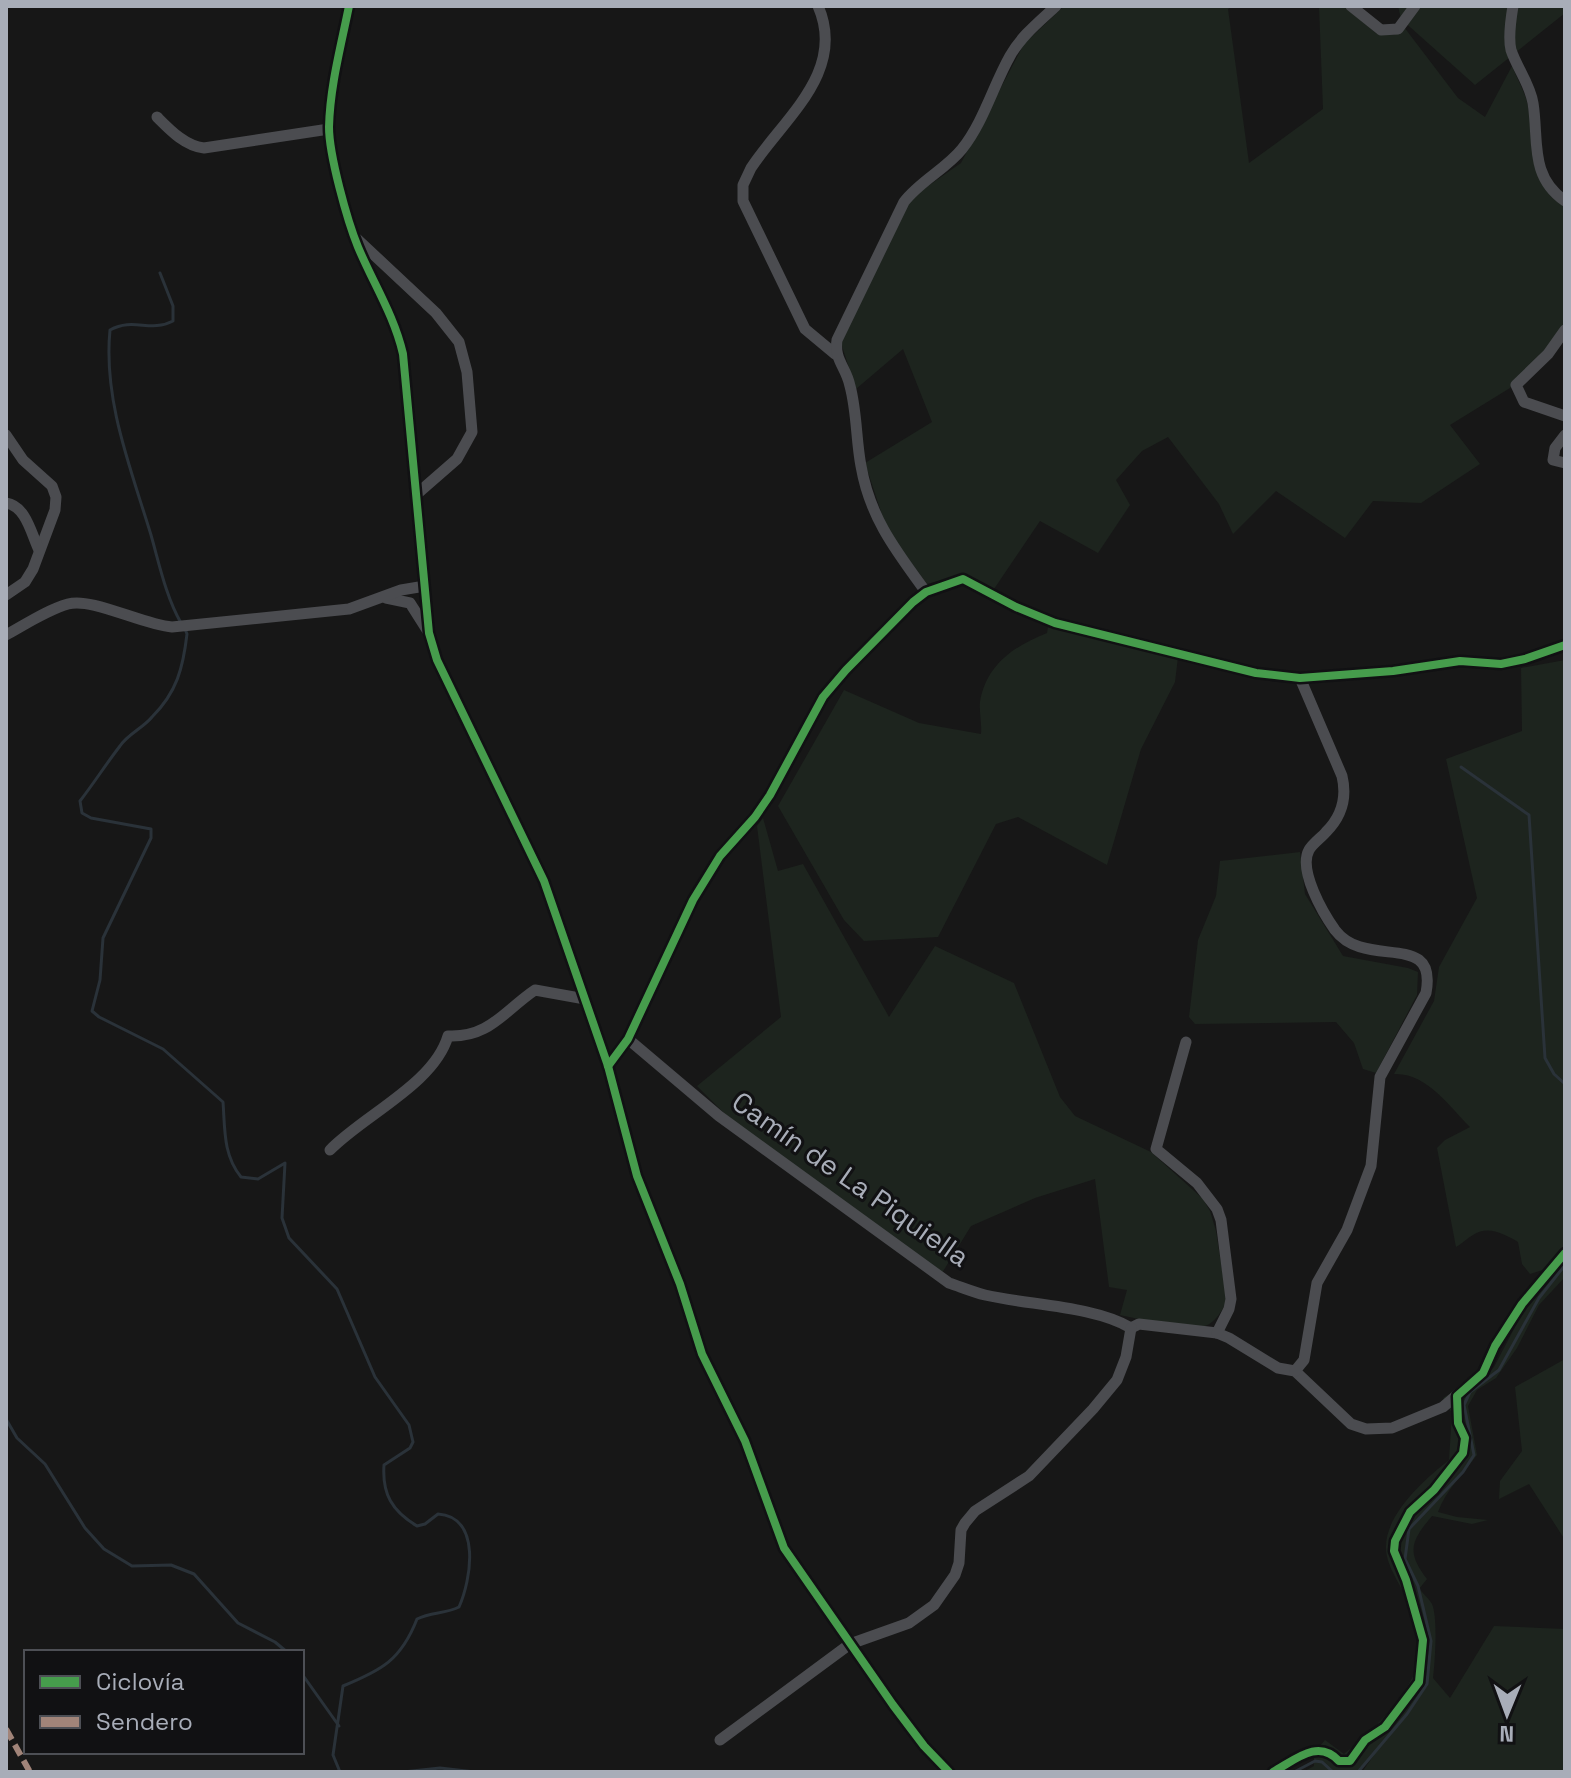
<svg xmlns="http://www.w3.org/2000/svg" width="1571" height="1778" font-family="'Space Grotesk',sans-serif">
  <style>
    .green { fill: #1d241e }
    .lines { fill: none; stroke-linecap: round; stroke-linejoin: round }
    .stream { stroke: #2a3239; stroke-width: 3 }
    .minor { stroke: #4b4c50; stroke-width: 11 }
    .quiet { stroke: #a18479; stroke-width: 6; stroke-dasharray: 12 6; stroke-linecap: butt }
    .cycleway-casing { stroke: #111113; stroke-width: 13 }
    .cycleway { stroke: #469c4c; stroke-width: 8 }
    .labels { text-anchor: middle; stroke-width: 6; stroke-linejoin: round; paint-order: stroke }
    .street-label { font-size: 28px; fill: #a8adb8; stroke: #111113 }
  </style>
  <rect width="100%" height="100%" fill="#171717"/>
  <g class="green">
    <path d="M1064 6H1233L1228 9 1249 163 1323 109 1319 6H1344L1377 34 1394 35 1404 27 1458 98 1485 117 1512 66C1517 79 1526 93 1528 107 1536 150 1525 177 1565 207V322L1554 340 1510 388 1450 425 1480 464 1421 503 1373 501 1345 538 1276 491 1233 534 1219 504 1168 437 1142 451 1116 480 1130 505 1098 553 1040 521 994 589 963 575 927 584 887 530 865 463 932 422 903 349 856 389 841 343 906 206 918 193 961 163 1024 44Z"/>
    <polygon points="1398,6 1491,6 1492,8 1496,6 1565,6 1565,13 1475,85 1401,19"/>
    <path d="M1048 627 1178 657 1175 682 1141 749 1107 865 1018 817 996 824 938 937 864 941 844 920 778 806 844 690 919 723 981 734C982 724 979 712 980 702 986 665 1014 646 1047 633Z"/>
    <path d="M1565 660V1250L1555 1266 1530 1274 1522 1264 1518 1242C1504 1234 1488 1225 1473 1235 1467 1238 1462 1244 1456 1247L1437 1148 1445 1140 1470 1127C1450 1107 1426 1072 1394 1074L1434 1001 1439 967 1477 898 1446 759 1522 731 1521 668Z"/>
    <path d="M763 818 778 871 803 864 889 1017 935 946 1014 983 1060 1097 1075 1116 1151 1152 1203 1199 1210 1211 1216 1231 1227 1302C1222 1310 1215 1323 1205 1326 1187 1331 1139 1319 1120 1315L1127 1290 1109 1287 1095 1179 1035 1198 971 1226 942 1273 728 1117 697 1086 781 1017 757 826Z"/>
    <polygon points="1300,852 1305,894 1343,956 1408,968 1418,972 1417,995 1376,1073 1363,1069 1354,1043 1336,1022 1195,1024 1189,1017 1198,940 1216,896 1220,861"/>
    <path d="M1565 1258V1277L1539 1305 1517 1348 1496 1378 1477 1390 1468 1406 1477 1455C1463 1474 1446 1490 1438 1512L1457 1517 1488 1520 1472 1524 1432 1516C1411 1541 1406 1552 1427 1579L1419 1589C1423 1593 1429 1599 1432 1604 1438 1617 1435 1663 1433 1678L1450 1698 1494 1626 1565 1629V1772H1362L1374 1755 1359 1772H1303L1314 1766V1753L1325 1740 1344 1754C1373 1732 1421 1684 1421 1647 1421 1634 1415 1617 1410 1605 1403 1588 1386 1567 1386 1548 1385 1514 1425 1479 1449 1460L1452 1413 1443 1398 1457 1389 1482 1380 1494 1367 1526 1306 1548 1283Z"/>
    <polygon points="1565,1359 1565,1540 1529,1484 1499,1499 1500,1481 1522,1451 1515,1387"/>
  </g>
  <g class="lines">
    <g class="stream">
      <path d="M160 273 173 306V321C150 333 134 317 110 330 103 400 131 469 151 535 159 563 166 597 181 623"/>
      <path d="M185 629 187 634C183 668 177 692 152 717 143 728 128 734 120 746 106 764 94 783 80 801L82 813 91 818 151 829V838L103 938 100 980 92 1011 99 1017 163 1049 223 1102C225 1129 223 1155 241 1177L258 1179 285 1163 282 1218 289 1238 337 1289 375 1377 409 1425 413 1442 410 1448 384 1465C382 1494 392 1511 417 1526L425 1524 438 1514C482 1517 471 1580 459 1607 445 1614 431 1612 417 1619 401 1660 382 1670 343 1686L333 1755 340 1772"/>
      <polyline points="1461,767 1529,815 1545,1058 1554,1074 1565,1084"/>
      <polyline points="6,1419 17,1438 45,1464 85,1528 104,1549 132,1566 171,1565 194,1574 238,1623 275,1642 287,1652"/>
      <polyline points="302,1674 339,1726"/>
      <polyline points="403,1772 440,1768 475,1772"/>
      <polyline points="1294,1772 1315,1761 1322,1762 1333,1772"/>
      <polyline points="1358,1772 1407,1714 1427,1684 1431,1641 1418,1586 1405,1559 1409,1529 1463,1472 1474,1455 1464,1405 1470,1392 1499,1370 1539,1298 1565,1265"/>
    </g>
    <g class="minor">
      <path d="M349 6C341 46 330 86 329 127 329 155 347 220 358 247 373 283 394 315 403 354L429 633 437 660 544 881 608 1066 637 1176 680 1284 702 1354 745 1441 784 1548 893 1705 924 1746 949 1772"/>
      <path d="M818 6C847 72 783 119 751 168L743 185V201L805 329 835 354"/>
      <polyline points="1351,6 1381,30 1398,29 1415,6"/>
      <path d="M1513 6C1511 18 1508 38 1511 50 1517 68 1530 84 1533 103 1539 140 1529 176 1565 201"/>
      <path d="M157 117C170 130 185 146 204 148L329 129"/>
      <polyline points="357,239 436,313 459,342 467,372 472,432 457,459 418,493"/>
      <polyline points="1565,330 1548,354 1516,385 1524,402 1565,416"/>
      <polyline points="6,435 23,460 52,486 56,497 55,510 33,569 25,582 6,595"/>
      <polyline points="1565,435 1555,448 1553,460 1565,463"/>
      <path d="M6 503C26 506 31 533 39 550"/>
      <path d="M926 592C896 551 870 518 861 466 856 440 857 412 850 386 846 367 834 360 837 340L904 202C920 181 946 169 962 149 984 121 993 86 1010 56 1021 36 1040 21 1056 6"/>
      <polyline points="386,598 410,603 429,633"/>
      <path d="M6 635C26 624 47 610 68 604 92 597 143 625 172 627L349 609 401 590 425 586"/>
      <path d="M628 1039 719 1116 949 1283C961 1287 973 1292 985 1295 1027 1305 1095 1306 1131 1328L1139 1324 1217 1333 1229 1338 1278 1368 1295 1371 1351 1424 1366 1429 1392 1428 1443 1407 1483 1373"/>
      <polyline points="1186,1042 1156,1149 1197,1183 1217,1209 1221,1220 1231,1299 1229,1309 1217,1333"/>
      <polyline points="608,1066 628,1039 693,900 720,856 755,817 770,795 823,697 846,670 913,602 926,592 963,579 1016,607 1055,623 1256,673 1300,678 1393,671 1460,661 1501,664 1525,659 1565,645"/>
      <path d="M330 1150C364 1115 434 1084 448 1036 489 1038 504 1011 535 990L585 999"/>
      <path d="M1295 1371 1304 1360 1317 1283 1347 1230 1371 1166 1380 1077 1426 993C1438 929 1366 971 1335 930 1323 913 1298 870 1309 850 1313 843 1321 838 1326 832 1342 816 1347 797 1342 776L1300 678"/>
      <polyline points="720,1740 850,1644 909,1623 934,1605 955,1575 959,1563 961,1530 965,1523 975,1511 1029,1476 1093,1409 1117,1380 1126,1357 1131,1328"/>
    </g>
    <polyline class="quiet" points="6,1729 30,1772"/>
    <defs>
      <g id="cycleway">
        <path d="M349 6C341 46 330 86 329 127 329 155 347 220 358 247 373 283 394 315 403 354L429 633 437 660 544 881 608 1066 637 1176 680 1284 702 1354 745 1441 784 1548 893 1705 924 1746 949 1772"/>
        <polyline points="608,1066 628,1039 693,900 720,856 755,817 770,795 823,697 846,670 913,602 926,592 963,579 1016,607 1055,623 1256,673 1300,678 1393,671 1460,661 1501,664 1525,659 1565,645"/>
        <path d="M1273 1772C1295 1760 1318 1738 1339 1761H1350L1365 1740 1385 1727 1419 1682 1423 1640 1406 1580 1394 1551 1395 1541 1410 1512 1434 1490 1463 1453 1465 1438 1458 1423 1457 1396 1483 1373 1495 1346 1522 1304 1565 1253"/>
      </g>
    </defs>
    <use href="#cycleway" class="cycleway-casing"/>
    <use href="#cycleway" class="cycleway"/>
  </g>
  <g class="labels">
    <g class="street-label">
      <text transform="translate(851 1179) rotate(35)" y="10">Camín de La Piquiella</text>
    </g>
  </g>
  <rect width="1571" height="1778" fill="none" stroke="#a8adb8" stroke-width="16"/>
  <rect x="24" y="1650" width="280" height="104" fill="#111113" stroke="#4d4f55" stroke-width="2"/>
  <rect x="40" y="1676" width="40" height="12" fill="#469c4c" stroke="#4d4f55" stroke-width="2"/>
  <text x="96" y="1690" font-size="24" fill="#a8adb8">Ciclovía</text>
  <rect x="40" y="1716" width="40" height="12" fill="#a18479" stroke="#4d4f55" stroke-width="2"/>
  <text x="96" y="1730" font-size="24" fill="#a8adb8">Sendero</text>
  <g transform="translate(1507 1714) rotate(181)" stroke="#111113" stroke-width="6" paint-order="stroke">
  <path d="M0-6L14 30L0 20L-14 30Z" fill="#a8adb8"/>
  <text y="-12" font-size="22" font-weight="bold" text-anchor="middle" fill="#a8adb8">N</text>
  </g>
</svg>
